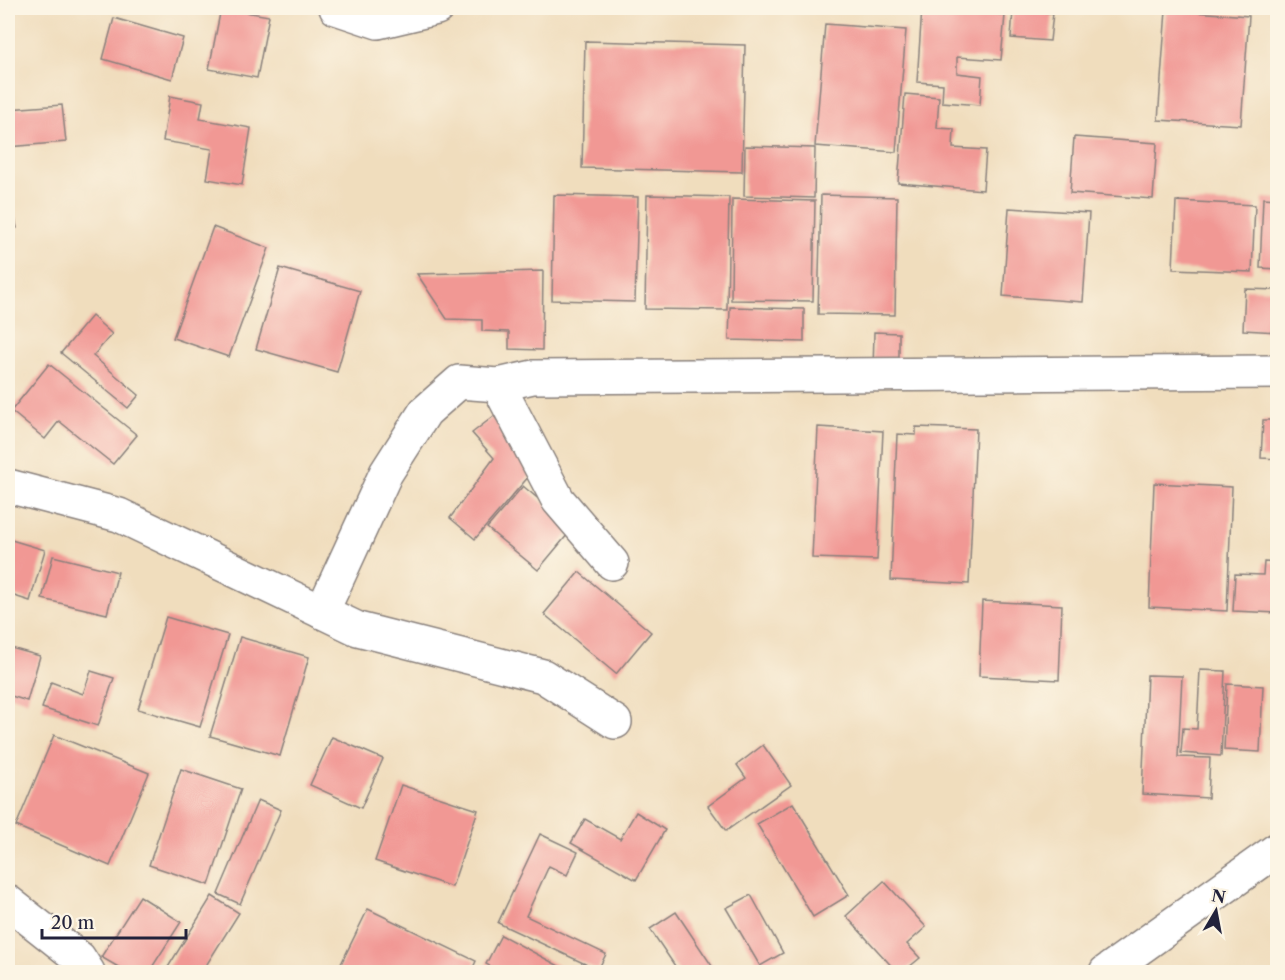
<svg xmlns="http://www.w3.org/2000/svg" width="1285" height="980" font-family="'Libre Caslon Text',serif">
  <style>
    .building { fill: #f19894 }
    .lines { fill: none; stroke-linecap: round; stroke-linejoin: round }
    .street-casing { stroke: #89807c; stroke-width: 36 }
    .street { stroke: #fff; stroke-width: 33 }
  </style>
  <rect width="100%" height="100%" fill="#fcf5e5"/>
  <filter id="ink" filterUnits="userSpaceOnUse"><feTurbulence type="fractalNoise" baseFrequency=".0167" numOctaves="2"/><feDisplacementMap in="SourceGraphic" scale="12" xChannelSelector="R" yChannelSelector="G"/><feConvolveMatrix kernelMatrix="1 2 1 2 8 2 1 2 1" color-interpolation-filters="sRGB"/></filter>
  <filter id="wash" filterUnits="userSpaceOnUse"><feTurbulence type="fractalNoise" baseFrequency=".008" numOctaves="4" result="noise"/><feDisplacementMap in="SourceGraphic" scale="24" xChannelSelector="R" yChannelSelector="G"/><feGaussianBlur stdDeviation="1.35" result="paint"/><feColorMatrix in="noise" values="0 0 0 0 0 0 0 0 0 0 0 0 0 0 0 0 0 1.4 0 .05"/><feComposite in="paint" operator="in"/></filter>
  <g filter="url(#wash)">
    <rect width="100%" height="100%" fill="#f0ddbd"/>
    <g id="blocks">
      <g class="building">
        <polygon points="221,8 269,16 257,78 209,69"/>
        <polygon points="922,8 1005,15 1001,60 957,57 957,73 982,76 980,105 942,102 943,84 917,82"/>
        <polygon points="1013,10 1053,13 1050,41 1011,38"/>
        <polygon points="1166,10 1249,16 1241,125 1158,120"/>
        <polygon points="114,18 183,38 172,79 103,59"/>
        <polygon points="825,24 906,30 896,152 815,146"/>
        <polygon points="585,41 745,45 742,172 582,168"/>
        <polygon points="905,94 939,97 937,128 954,129 953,148 986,150 983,190 898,183"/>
        <polygon points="170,96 203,102 200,119 251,128 242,185 207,179 212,149 163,141"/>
        <polygon points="62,105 66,142 8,147 8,109"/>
        <polygon points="1074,137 1157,143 1153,199 1070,193"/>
        <polygon points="745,146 815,148 814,198 744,196"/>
        <polygon points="9,189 17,228 8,230 8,189"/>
        <polygon points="554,195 638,197 635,302 552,300"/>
        <polygon points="647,195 729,197 727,310 645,309"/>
        <polygon points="821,195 897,197 895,315 818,314"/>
        <polygon points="1263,198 1278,199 1278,269 1260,268"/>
        <polygon points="732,199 815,201 813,301 731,300"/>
        <polygon points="1176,201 1255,205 1252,272 1173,269"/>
        <polygon points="1009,208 1089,213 1083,302 1003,296"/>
        <polygon points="213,227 269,248 229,357 173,338"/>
        <polygon points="280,268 360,291 337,372 256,349"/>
        <polygon points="543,271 542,350 509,349 509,332 482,331 482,320 447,319 417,274"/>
        <polygon points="1245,289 1278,290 1278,332 1243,330"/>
        <polygon points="730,307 804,309 804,342 729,340"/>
        <polygon points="92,316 112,334 93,356 139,395 128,408 61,353"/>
        <polygon points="874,332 899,333 899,370 873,370"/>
        <polygon points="49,364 137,435 113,464 59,421 45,439 11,411"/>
        <polygon points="494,416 536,468 475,539 450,518 494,458 472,433"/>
        <polygon points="1263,420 1278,420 1278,459 1261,458"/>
        <polygon points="818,427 883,431 877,560 812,558"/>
        <polygon points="916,427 976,429 969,584 891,580 897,434 916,435"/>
        <polygon points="1154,483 1232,487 1227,611 1149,607"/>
        <polygon points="523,486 573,528 538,570 487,528"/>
        <polygon points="8,539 45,550 30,601 8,594"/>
        <polygon points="53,556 118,572 107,614 42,599"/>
        <polygon points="1264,562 1278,563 1278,613 1233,611 1235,574 1263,575"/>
        <polygon points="579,572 651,632 616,674 544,614"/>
        <polygon points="982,601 1062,605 1059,680 979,676"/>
        <polygon points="166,617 228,635 200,727 138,709"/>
        <polygon points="240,637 309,657 280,756 210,736"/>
        <polygon points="11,648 40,656 27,701 8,695 8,659"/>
        <polygon points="1200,670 1225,671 1221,756 1181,753 1183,728 1197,729"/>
        <polygon points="91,671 114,678 98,726 42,708 51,682 83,694"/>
        <polygon points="1147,675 1182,676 1178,757 1210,758 1208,798 1142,794"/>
        <polygon points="1227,684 1263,686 1260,752 1224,750"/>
        <polygon points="54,735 149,773 110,866 16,826"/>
        <polygon points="332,737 383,759 361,808 310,785"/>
        <polygon points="763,745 791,785 726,831 708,806 746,778 737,765"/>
        <polygon points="181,769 241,789 209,885 149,865"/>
        <polygon points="401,785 478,810 452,887 375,861"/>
        <polygon points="258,800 281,810 240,904 218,894"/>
        <polygon points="793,803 849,895 813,917 757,824"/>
        <polygon points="636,812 665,830 636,880 571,843 585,819 620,839"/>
        <polygon points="540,834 578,852 567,875 549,866 526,916 606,954 598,970 498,923"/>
        <polygon points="884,881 926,927 907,944 920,958 903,972 897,972 846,916"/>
        <polygon points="751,895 783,953 760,966 726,908"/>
        <polygon points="140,896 181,922 149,972 127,972 101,957"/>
        <polygon points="212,896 239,913 202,972 165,972"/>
        <polygon points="368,909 476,961 471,972 337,972"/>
        <polygon points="676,912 716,972 679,972 650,929"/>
        <polygon points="501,935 570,972 501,972 486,964"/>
      </g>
    </g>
  </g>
  <g filter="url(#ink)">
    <use href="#blocks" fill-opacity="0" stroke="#89807c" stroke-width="1.5"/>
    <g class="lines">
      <defs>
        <g id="street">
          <polyline points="336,8 378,22 437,8"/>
          <polyline points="498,385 558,500 612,563"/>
          <polyline points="8,486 119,515 358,629 543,676 615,722"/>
          <polyline points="322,612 386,473 425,412 459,382 498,385 533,377 1278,372"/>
          <polyline points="8,902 79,958 88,972"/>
          <polyline points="1106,972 1278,849"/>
        </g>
      </defs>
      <use href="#street" class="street-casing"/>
      <use href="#street" class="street"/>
    </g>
  </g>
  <rect width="1285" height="980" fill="none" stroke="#fcf5e5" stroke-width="30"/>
  <g transform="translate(1216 911) rotate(10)" stroke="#fcf5e5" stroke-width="4.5" paint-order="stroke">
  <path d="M0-4.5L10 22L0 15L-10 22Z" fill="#22223b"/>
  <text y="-9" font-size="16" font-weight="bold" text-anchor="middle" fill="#22223b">N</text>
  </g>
  <path d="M42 929v9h144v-9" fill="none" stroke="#22223b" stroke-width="3"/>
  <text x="51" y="929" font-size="18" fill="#22223b" stroke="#fcf5e5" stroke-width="4.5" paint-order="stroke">20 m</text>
</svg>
